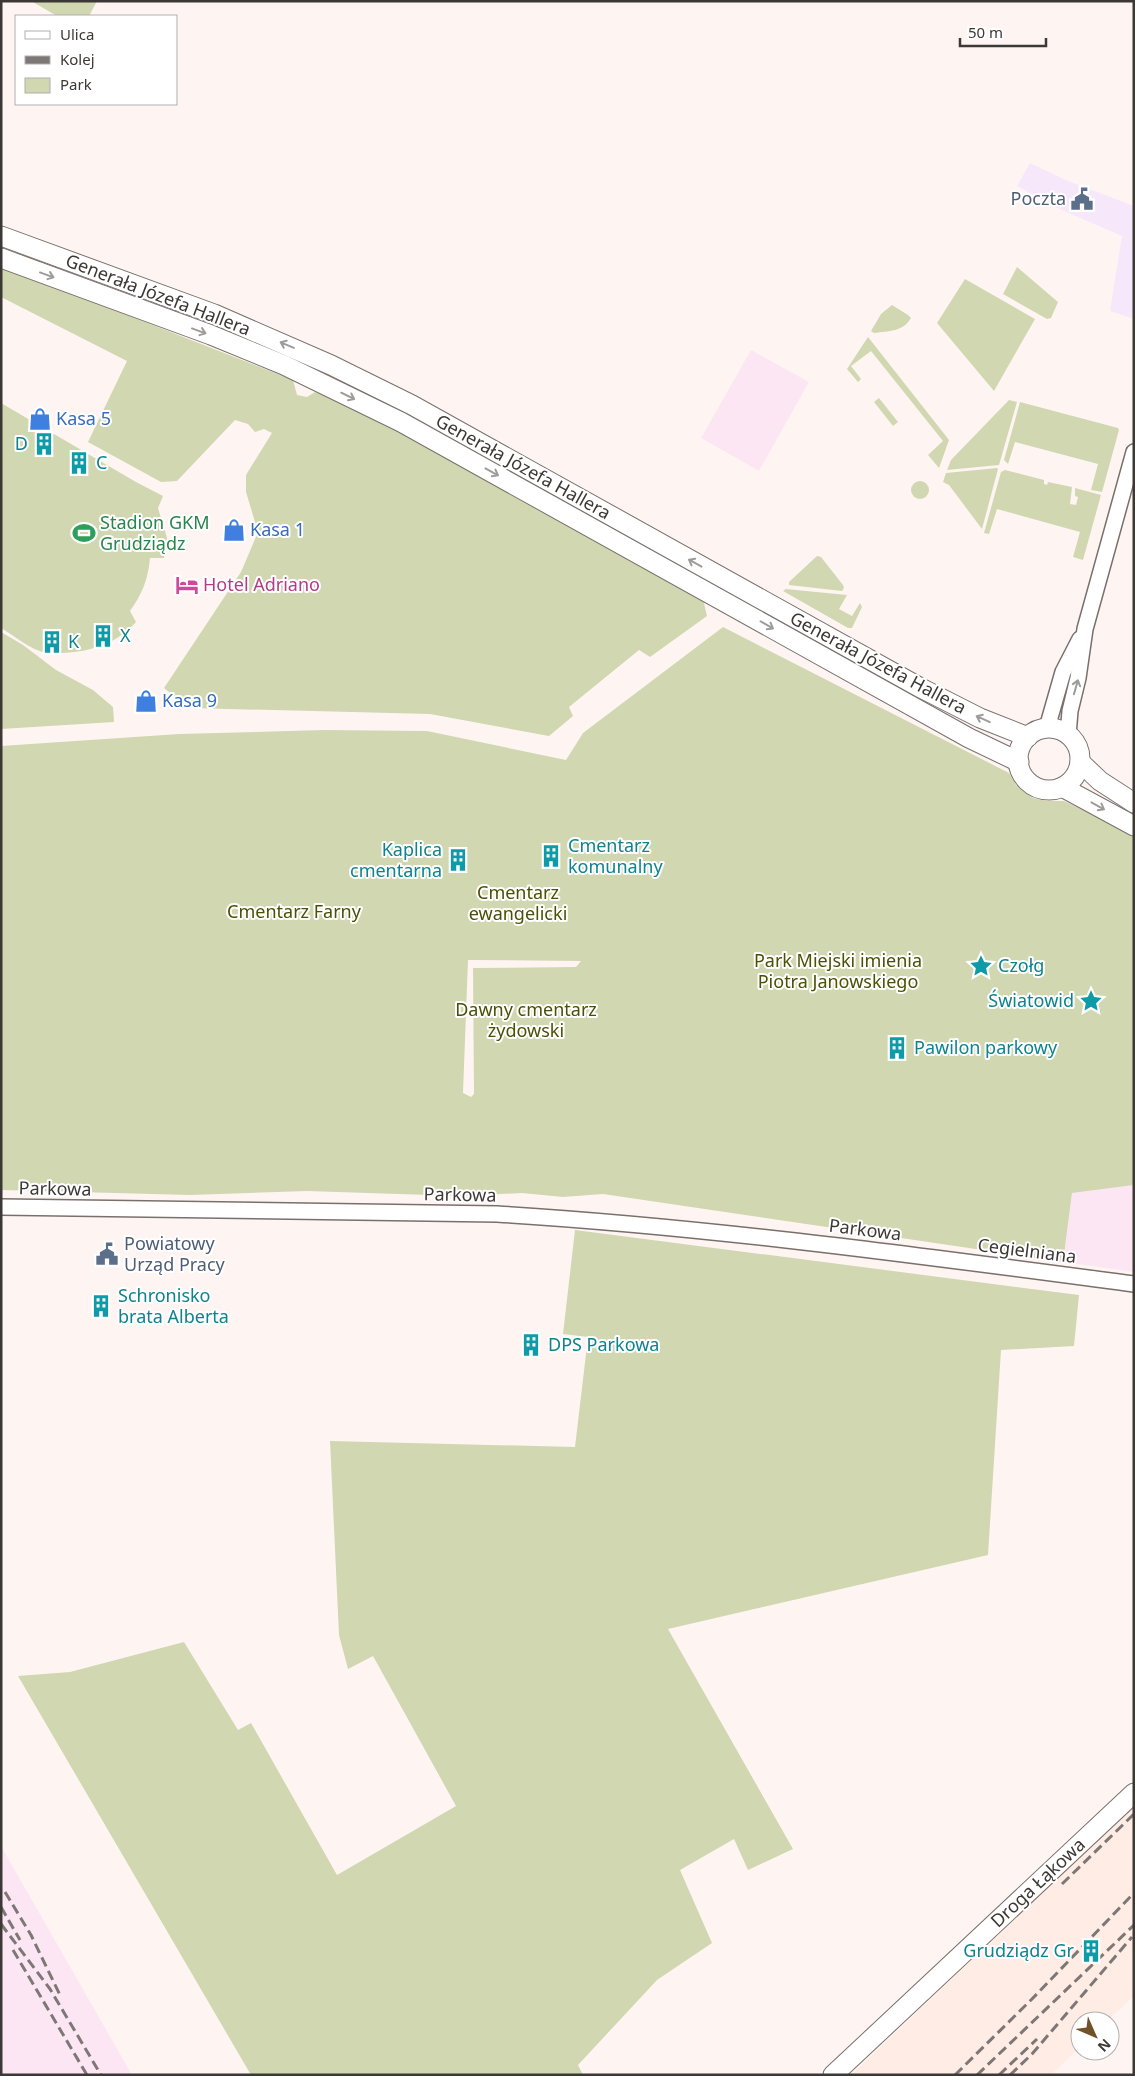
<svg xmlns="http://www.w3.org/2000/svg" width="1135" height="2076" font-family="'Noto Sans',sans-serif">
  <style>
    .commercial { fill: #f7e7fa }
    .industrial { fill: #fce6f4 }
    .built { fill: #ffece4 }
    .green { fill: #d1d7b1; fill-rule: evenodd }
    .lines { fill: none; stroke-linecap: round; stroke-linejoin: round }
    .minor-casing { stroke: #79706c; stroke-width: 18 }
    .major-casing { stroke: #79706c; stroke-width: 21 }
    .minor { stroke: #fff; stroke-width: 15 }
    .major { stroke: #fff; stroke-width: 19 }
    .rail { stroke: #7d7775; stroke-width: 3; stroke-dasharray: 10 5; stroke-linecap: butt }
    .oneway { stroke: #9e9c9a }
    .labels { text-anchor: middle; stroke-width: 4; stroke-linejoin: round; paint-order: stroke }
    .service-label { font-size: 18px; fill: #4e5e75; stroke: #fff; text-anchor: end }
    .street-label { font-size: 18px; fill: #3c3836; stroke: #fff }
    .shop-label { font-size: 18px; fill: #366cbe; stroke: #fff; text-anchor: start }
    .culture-label { font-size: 18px; fill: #0d838f; stroke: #fff; text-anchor: start }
    .leisure-label { font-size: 18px; fill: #27864d; stroke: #fff; text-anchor: start }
    .hotel-label { font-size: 18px; fill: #b23c85; stroke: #fff; text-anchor: start }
    .park-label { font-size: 18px; fill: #4b5004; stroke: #fff }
  </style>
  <rect width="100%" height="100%" fill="#fef5f2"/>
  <polygon class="commercial" points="1030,163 1068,181 1134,206 1134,319 1110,311 1122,236 1055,207 1017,186"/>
  <g class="industrial">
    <polygon points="751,350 809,382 759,471 701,438"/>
    <polygon points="1134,1185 1134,1272 1063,1262 1072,1193"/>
    <polygon points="1,1846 132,2075 1,2075"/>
  </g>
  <polygon class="built" points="1134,1805 1134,1996 1107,2021 1080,2021 1080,2047 1051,2075 851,2075"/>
  <g class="green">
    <polygon points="31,1 97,1 89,16 57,16"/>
    <polygon points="1,267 74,294 293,380 297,395 307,397 315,392 352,405 703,599 707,616 650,657 639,650 569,707 573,716 549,736 430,714 190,708 164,688 241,572 258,532 246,492 246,475 272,433 264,429 255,432 248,424 235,420 177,481 161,482 88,442 127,361 1,297"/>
    <polygon points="1017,267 1058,302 1051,318 1047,319 1003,294"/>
    <polygon points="965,279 1035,319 994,391 937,323"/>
    <path d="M892 305 908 315 911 318C903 332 889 331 874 333L871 331 881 314Z"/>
    <polygon points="868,337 949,440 939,468 928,455 943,441 871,351 851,366 861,379 858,382 847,369"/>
    <polygon points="879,398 898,422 893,426 874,402"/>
    <polygon points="1009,400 1017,402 999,465 947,470 951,460"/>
    <polygon points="1020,402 1118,428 1119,430 1102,492 1091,490 1098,464 1015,442 1008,464 1004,460"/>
    <path d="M1 403 136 482 163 496 158 508 167 538 164 558H150C148 580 142 594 130 611L136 622C116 644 93 651 64 653 56 653 45 654 37 650 25 645 13 635 1 628Z"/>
    <polygon points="997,468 998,469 982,529 949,485 943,482 946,473"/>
    <polygon points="1005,470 1044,480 1044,484 1047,485 1048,482 1072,487 1070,504 1076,505 1078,497 1075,496 1075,488 1101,495 1083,560 1073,557 1080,532 997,509 989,534 984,533 1001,472"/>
    <circle cx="920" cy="490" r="9"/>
    <polygon points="817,556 821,557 843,585 844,588 842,591 789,585 789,582"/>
    <polygon points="786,589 847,595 839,609 852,616 860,603 862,607 852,628 848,628 783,591"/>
    <path d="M723 627 1009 773 1016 785 1033 798 1046 801H1064L1134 834V1185L1072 1193 1063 1262 603 1194 563 1197 522 1193 460 1196 307 1191 190 1195 1 1190V746L179 734 324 730 427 731 566 760 583 733ZM468 960 581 961 576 967 473 968 474 1094 471 1097 463 1093Z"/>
    <polygon points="1,632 23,645 56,670 93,690 113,707 114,722 1,729"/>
    <polygon points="575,1230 1079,1295 1074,1346 1001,1350 988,1555 668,1629 793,1849 748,1870 734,1839 680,1870 712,1943 657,1980 578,2065 583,2075 251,2075 18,1676 70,1672 184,1642 238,1730 251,1723 337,1875 456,1806 373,1656 348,1669 339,1635 330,1441 575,1447 588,1337 563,1334"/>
  </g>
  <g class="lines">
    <defs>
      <g id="minor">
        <polyline points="1047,728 1063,672 1080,639"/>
        <polyline points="1068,735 1070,711 1078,678 1085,629 1134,452"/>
        <path d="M1 1207 497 1214C710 1227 922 1256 1134 1284"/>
      </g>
      <g id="major">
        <polyline points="1,236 214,314 331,365 412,405 919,687 980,718 1028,737"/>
        <polyline points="1,258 211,335 284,365 401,422 969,738 1019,762"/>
        <circle cx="1049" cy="759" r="31"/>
        <polyline points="1080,762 1100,781 1134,803"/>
        <polyline points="1062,787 1134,826"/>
        <polyline points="833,2075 1134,1793"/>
      </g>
    </defs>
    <use href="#minor" class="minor-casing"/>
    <use href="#major" class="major-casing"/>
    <use href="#minor" class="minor"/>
    <use href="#major" class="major"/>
    <g class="rail">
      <polyline points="1062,1884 1134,1814"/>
      <polyline points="5,1892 31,1935 60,1995"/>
      <polyline points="1,1907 20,1940"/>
      <polyline points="1,1924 50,1989 101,2075"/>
      <polyline points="13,1950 87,2075"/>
      <polyline points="955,2075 1032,1999 1134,1893"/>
      <polyline points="977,2075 1134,1925"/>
      <polyline points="999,2075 1037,2039"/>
      <polyline points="1010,2075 1032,2054 1132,1937"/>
    </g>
  </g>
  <defs><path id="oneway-shaft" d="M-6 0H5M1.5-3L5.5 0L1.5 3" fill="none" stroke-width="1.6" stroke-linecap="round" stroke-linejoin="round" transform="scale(1.25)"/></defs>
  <g class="oneway">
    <use href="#oneway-shaft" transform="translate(47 275) rotate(20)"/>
    <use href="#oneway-shaft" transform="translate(199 331) rotate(20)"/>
    <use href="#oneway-shaft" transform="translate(287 345) rotate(-157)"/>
    <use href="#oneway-shaft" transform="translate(348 396) rotate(26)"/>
    <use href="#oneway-shaft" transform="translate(492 472) rotate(29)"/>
    <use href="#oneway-shaft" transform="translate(695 563) rotate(-151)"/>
    <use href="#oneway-shaft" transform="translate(767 625) rotate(30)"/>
    <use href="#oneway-shaft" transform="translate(1076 687) rotate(-74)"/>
    <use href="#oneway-shaft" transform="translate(983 719) rotate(-156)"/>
    <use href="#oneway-shaft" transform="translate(1098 806) rotate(29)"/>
  </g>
  <defs>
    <symbol id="civic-bare" viewBox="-9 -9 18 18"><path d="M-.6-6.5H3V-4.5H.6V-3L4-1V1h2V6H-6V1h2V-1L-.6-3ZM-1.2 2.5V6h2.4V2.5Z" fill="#5c6f8a" stroke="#fff" stroke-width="2.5" paint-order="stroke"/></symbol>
    <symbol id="shop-bare" viewBox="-9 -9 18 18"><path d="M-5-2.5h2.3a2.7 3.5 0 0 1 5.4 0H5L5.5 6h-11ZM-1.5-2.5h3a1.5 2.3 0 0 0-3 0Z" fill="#3f7fe0" stroke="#fff" stroke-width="2.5" paint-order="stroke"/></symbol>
    <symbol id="building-bare" viewBox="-9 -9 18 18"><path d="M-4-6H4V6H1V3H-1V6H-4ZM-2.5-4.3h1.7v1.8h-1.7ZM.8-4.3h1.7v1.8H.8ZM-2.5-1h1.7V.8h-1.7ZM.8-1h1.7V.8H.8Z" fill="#0f9aa8" stroke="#fff" stroke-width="2.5" paint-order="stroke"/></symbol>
    <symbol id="stadium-bare" viewBox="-9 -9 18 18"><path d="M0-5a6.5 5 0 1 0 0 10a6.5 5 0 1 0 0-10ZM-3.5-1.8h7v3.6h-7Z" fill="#2e9e5b" stroke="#fff" stroke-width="2.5" paint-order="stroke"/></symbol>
    <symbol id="hotel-bare" viewBox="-9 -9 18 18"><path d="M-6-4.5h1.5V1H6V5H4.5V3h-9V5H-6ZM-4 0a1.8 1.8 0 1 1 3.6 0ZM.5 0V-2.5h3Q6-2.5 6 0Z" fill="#d1479c" stroke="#fff" stroke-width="2.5" paint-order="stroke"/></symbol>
    <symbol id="sight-bare" viewBox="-9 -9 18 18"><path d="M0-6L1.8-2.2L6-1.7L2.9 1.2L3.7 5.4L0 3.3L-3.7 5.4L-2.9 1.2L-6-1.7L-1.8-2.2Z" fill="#0f9aa8" stroke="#fff" stroke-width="2.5" paint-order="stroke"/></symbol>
  </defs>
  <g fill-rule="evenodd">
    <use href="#civic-bare" x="1066" y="183" width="32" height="32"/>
    <use href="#shop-bare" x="24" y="403" width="32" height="32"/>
    <use href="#building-bare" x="28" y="428" width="32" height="32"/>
    <use href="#building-bare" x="63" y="447" width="32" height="32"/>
    <use href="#shop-bare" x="218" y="514" width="32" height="32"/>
    <use href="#stadium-bare" x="68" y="517" width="32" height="32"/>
    <use href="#hotel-bare" x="171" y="569" width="32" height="32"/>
    <use href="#building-bare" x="87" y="620" width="32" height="32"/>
    <use href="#building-bare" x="36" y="626" width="32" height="32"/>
    <use href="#shop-bare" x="130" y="685" width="32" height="32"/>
    <use href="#building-bare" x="535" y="840" width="32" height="32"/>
    <use href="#building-bare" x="442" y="844" width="32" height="32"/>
    <use href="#sight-bare" x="965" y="950" width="32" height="32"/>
    <use href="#sight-bare" x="1075" y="985" width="32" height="32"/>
    <use href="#building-bare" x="881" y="1032" width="32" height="32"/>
    <use href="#civic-bare" x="91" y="1238" width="32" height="32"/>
    <use href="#building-bare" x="85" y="1290" width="32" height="32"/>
    <use href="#building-bare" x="515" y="1329" width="32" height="32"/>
    <use href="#building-bare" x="1075" y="1935" width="32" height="32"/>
  </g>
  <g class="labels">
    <g class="service-label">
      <text x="1066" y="205">Poczta</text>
      <text x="124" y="1250" text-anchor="start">Powiatowy<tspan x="124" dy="21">Urząd Pracy</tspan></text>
    </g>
    <g class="street-label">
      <text transform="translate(158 295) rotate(21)" y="6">Generała Józefa Hallera</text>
      <text transform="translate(523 467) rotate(29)" y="6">Generała Józefa Hallera</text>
      <text transform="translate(878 663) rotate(28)" y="6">Generała Józefa Hallera</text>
      <text transform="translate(55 1189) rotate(1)" y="6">Parkowa</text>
      <text transform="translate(460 1195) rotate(1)" y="6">Parkowa</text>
      <text transform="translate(865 1230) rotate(7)" y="6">Parkowa</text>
      <text transform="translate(1027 1251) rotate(7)" y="6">Cegielniana</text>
      <text transform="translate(1038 1883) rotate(-43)" y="6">Droga Łąkowa</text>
    </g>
    <g class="shop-label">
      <text x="56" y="425">Kasa 5</text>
      <text x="250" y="536">Kasa 1</text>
      <text x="162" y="707">Kasa 9</text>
    </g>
    <g class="culture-label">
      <text x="28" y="450" text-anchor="end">D</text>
      <text x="96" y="469">C</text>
      <text x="120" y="642">X</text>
      <text x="68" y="648">K</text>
      <text x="568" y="852">Cmentarz<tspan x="568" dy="21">komunalny</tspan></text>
      <text x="442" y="856" text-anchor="end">Kaplica<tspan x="442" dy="21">cmentarna</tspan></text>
      <text x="998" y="972">Czołg</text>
      <text x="1074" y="1007" text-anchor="end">Światowid</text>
      <text x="914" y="1054">Pawilon parkowy</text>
      <text x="118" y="1302">Schronisko<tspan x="118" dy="21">brata Alberta</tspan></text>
      <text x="548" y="1351">DPS Parkowa</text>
      <text x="1074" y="1957" text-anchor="end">Grudziądz Gr</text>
    </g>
    <g class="leisure-label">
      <text x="100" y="529">Stadion GKM<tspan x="100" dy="21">Grudziądz</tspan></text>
    </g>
    <g class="hotel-label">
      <text x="203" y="591">Hotel Adriano</text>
    </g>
    <g class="park-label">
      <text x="518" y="899">Cmentarz<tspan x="518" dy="21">ewangelicki</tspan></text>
      <text x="294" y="918">Cmentarz Farny</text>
      <text x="838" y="967">Park Miejski imienia<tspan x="838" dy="21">Piotra Janowskiego</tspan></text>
      <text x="526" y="1016">Dawny cmentarz<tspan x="526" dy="21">żydowski</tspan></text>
    </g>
  </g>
  <rect width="1135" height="2076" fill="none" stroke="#3c3836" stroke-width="5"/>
  <rect x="15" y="15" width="162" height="90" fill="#ffffff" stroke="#b1afaf"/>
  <rect x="25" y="31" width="25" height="8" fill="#ffffff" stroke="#b1afaf"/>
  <text x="60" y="40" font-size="15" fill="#3c3836">Ulica</text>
  <rect x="25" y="56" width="25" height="8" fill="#7d7775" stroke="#b1afaf"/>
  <text x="60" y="65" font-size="15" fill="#3c3836">Kolej</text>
  <rect x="25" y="78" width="25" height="15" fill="#d1d7b1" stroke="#b1afaf"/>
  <text x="60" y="90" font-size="15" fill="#3c3836">Park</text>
  <g transform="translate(1095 2036) rotate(135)"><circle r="24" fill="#ffffff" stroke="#b1afaf"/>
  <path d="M0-4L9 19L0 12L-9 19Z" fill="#715127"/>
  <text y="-8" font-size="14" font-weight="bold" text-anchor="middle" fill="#3c3836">N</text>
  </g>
  <path d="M960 38v8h86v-8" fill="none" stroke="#3c3836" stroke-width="2.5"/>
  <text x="968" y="38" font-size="15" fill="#3c3836" stroke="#ffffff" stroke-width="4" paint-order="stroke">50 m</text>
</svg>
